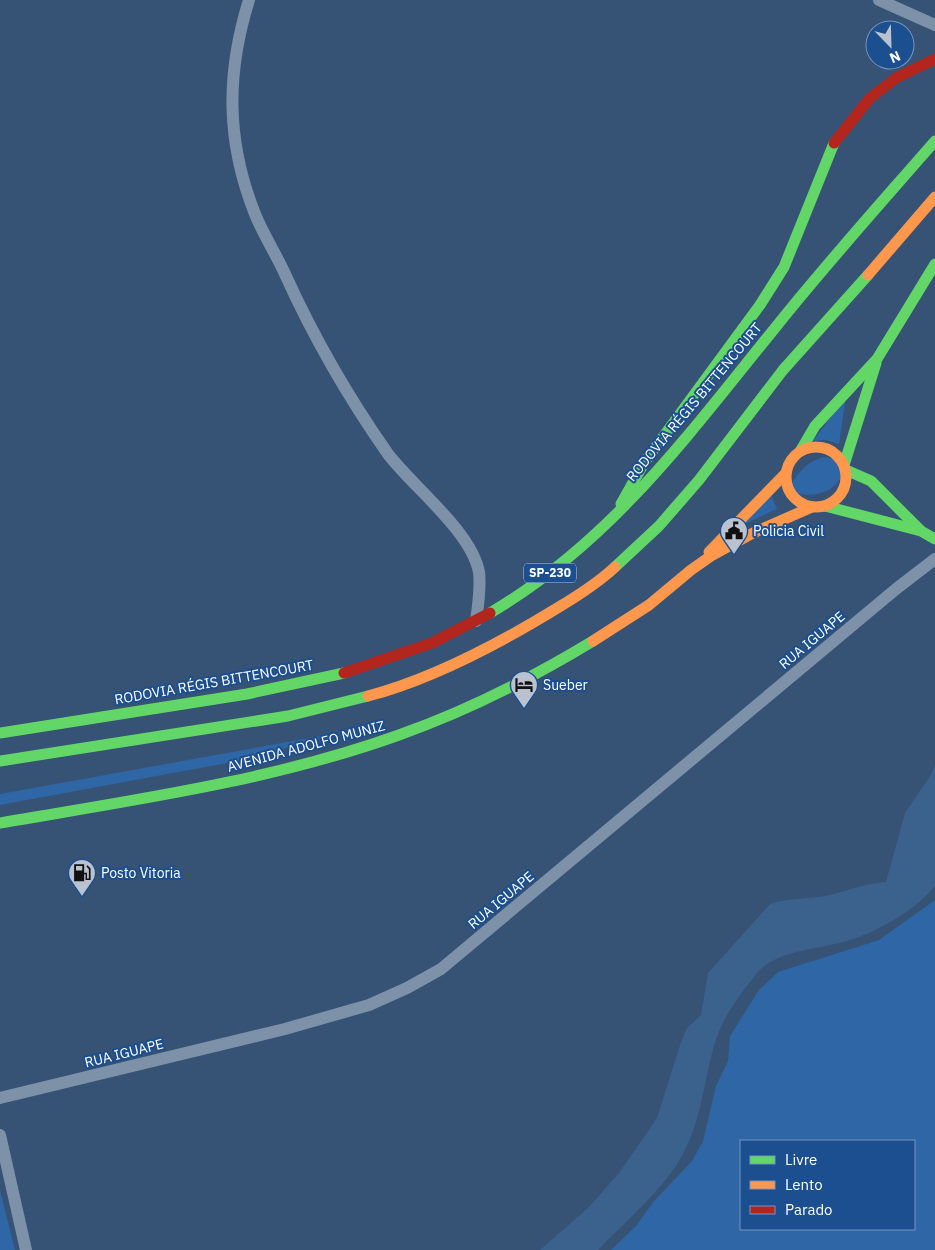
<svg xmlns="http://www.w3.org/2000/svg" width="935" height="1250" font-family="'IBM Plex Sans',sans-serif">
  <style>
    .green { fill: #2f66a5; fill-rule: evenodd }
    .water { fill: #3b618d }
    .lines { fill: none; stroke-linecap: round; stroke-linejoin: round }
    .street { stroke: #7d92a8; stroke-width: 12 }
    .fast { stroke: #63d668; stroke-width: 11 }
    .slow { stroke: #ff974d; stroke-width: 11 }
    .jam { stroke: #b3261e; stroke-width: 11 }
    .labels { text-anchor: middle; stroke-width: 4; stroke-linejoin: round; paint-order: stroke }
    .shield { fill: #1b4f8f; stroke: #bbcadd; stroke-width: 1 }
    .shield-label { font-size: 12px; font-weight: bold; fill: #fff }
    .street-label { font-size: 14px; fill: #fff; stroke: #1b4f8f }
    .poi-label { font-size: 14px; fill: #fff; stroke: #1b4f8f; text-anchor: start }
  </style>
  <rect width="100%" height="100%" fill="#365274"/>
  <g class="green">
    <polygon points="846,397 839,444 826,440 813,441"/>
    <path d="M825 457C860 461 837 504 795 493L789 488C797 473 808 460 825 457Z"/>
    <polygon points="770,492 777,509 734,529"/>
    <polygon points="348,731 238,761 0,805 0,794"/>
    <path d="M935 900V1250H611L636 1226 654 1201 692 1161 703 1141 716 1086 728 1061 730 1036 759 990 778 972 879 940ZM741 1141H914V1229H741Z"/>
    <polygon points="0,1190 15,1250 0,1250"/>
  </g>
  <path class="water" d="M935 764V886C916 910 873 935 843 942 818 949 776 951 758 972 740 994 722 1018 714 1046 703 1085 701 1125 679 1161 661 1191 623 1224 598 1250H540L588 1208 619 1173 657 1118 681 1042 687 1028 701 1015 708 973 770 904C788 898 806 899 825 896 845 892 865 883 886 882L905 813 932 773Z"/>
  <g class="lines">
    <g class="street">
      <path d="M249 0C226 74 226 141 255 214 263 234 276 254 285 274 314 338 348 397 388 454 414 488 471 531 479 572 481 588 478 606 476 621"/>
      <polyline points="879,0 935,25"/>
      <polyline points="0,1098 285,1029 369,1005 407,988 441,969 896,589 935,559"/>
      <polyline points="0,1135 26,1250"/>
    </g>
    <g class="fast">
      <polyline points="801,450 815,426 877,359 935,264"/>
      <polyline points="844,465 876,363"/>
      <polyline points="846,470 871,481 920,530"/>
      <polyline points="621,504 644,463 760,305 784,267 834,143"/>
      <polyline points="825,506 921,531 935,539"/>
      <polyline points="615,567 659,526 699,480 783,370 868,275"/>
      <path d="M490 613C611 542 688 435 775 328 826 264 881 203 935 141"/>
      <polyline points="0,733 247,694 344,673"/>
      <polyline points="0,761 288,716 368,696"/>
      <path d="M0 823C134 800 271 781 399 735 467 711 532 678 593 641"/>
    </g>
    <g class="slow">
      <polyline points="868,275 935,197"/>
      <circle cx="816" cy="477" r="30"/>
      <polyline points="709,552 785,474"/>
      <polyline points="593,641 649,605 691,570 711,556 753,533 812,507"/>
      <path d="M368 696C433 679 502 642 559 607 579 595 598 583 615 567"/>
    </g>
    <g class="jam">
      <polyline points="834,143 870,98 896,78 935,59"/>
      <polyline points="344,673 432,643 490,613"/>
    </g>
  </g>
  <defs>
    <symbol id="civic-pin" viewBox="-11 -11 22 30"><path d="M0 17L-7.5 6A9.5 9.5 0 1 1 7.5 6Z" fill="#b9c2ce" stroke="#1b4f8f"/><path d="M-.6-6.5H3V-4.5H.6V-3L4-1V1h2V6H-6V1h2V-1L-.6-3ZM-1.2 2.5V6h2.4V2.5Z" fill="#111"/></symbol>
    <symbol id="hotel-pin" viewBox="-11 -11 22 30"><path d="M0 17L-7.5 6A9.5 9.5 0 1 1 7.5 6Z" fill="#b9c2ce" stroke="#1b4f8f"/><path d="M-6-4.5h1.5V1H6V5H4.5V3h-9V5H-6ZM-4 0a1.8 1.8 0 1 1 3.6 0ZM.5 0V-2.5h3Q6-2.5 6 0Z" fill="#111"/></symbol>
    <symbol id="fuel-pin" viewBox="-11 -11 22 30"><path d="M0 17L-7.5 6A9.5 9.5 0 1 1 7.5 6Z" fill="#b9c2ce" stroke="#1b4f8f"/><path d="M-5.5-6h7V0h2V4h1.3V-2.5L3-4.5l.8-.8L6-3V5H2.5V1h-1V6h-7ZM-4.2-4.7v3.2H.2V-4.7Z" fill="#111"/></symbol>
  </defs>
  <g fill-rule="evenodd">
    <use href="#civic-pin" x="718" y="515" width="32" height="43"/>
    <use href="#hotel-pin" x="508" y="669" width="32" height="43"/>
    <use href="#fuel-pin" x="66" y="857" width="32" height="43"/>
  </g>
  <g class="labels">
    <rect class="shield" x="524" y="563.5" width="52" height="19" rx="4"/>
    <g class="shield-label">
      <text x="550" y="577">SP-230</text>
    </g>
    <g class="street-label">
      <text transform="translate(694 402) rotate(-50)" y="5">RODOVIA RÉGIS BITTENCOURT</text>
      <text transform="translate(812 640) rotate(-40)" y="5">RUA IGUAPE</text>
      <text transform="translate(214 682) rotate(-10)" y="5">RODOVIA RÉGIS BITTENCOURT</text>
      <text transform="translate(306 746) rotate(-15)" y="5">AVENIDA ADOLFO MUNIZ</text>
      <text transform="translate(501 900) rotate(-40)" y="5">RUA IGUAPE</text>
      <text transform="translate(124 1053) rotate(-14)" y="5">RUA IGUAPE</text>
    </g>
    <g class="poi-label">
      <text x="753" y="536">Policia Civil</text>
      <text x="543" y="690">Sueber</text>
      <text x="101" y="878">Posto Vitoria</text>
    </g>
  </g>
  <rect x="740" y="1140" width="175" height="90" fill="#1b4f8f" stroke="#7695bc"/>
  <rect x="750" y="1156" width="25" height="8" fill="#63d668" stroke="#7695bc"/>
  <text x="785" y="1165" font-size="15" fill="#ffffff">Livre</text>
  <rect x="750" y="1181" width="25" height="8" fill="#ff974d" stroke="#7695bc"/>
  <text x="785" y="1190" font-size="15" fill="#ffffff">Lento</text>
  <rect x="750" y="1206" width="25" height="8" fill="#b3261e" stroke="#7695bc"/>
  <text x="785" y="1215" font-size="15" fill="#ffffff">Parado</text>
  <g transform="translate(890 45) rotate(157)"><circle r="24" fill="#1b4f8f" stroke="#7695bc"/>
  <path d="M0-4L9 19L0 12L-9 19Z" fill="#b9c2ce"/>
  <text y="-8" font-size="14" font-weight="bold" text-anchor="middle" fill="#ffffff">N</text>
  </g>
</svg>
